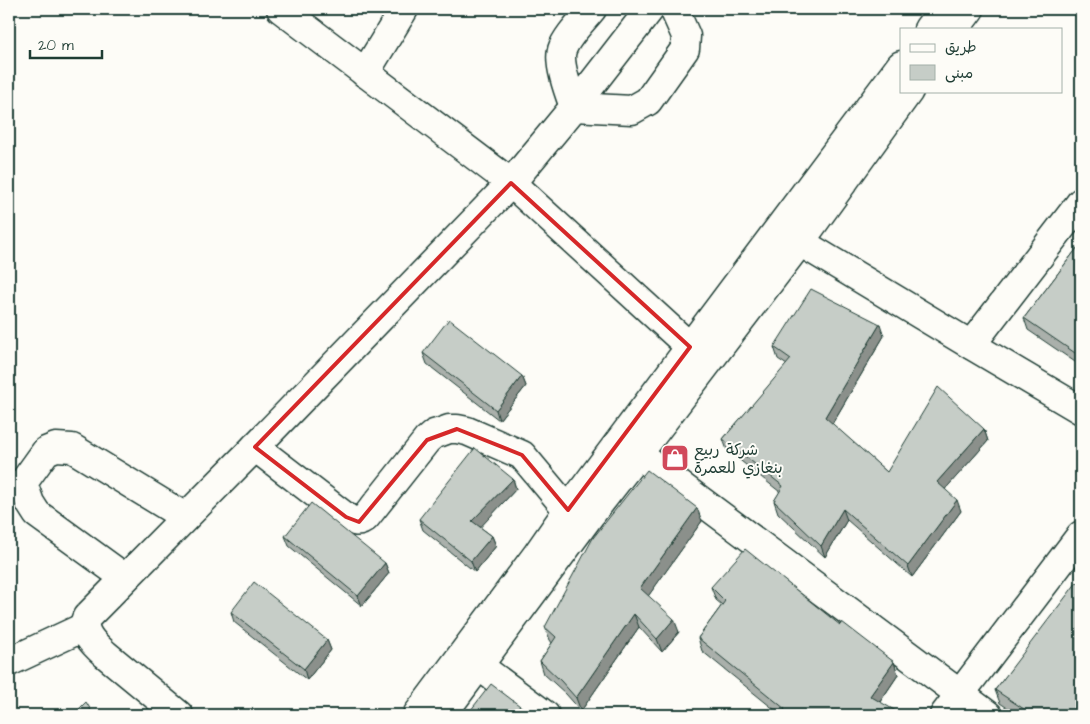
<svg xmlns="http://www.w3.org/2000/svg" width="1090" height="724" font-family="'Architects Daughter','Playpen Sans Arabic',sans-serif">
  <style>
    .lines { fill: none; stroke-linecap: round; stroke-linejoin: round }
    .street-casing { stroke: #1f3d34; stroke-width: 31 }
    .highway-casing { stroke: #1f3d34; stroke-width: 31 }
    .street { stroke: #fdfcf7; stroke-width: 28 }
    .highway { stroke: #fdfcf7; stroke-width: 28 }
    .wall { fill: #aab0ab; stroke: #1f3d34 }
    .shaded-wall { fill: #8b908b; stroke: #1f3d34 }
    .building { fill: #c6cdc7; stroke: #1f3d34 }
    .marked { fill: none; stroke: #d62828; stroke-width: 4; stroke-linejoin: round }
    .labels { text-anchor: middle; stroke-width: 4; stroke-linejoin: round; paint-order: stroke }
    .poi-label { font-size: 16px; fill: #1f3d34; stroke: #fdfcf7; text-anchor: start }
  </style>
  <rect width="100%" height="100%" fill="#fdfcf7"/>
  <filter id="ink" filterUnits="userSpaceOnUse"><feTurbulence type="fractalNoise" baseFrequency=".02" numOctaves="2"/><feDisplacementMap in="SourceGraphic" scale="10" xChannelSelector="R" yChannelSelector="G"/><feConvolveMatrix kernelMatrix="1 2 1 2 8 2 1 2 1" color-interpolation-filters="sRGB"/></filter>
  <g filter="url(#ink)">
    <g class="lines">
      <defs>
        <g id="street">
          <polyline points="281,9 511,183 690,347"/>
          <path d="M592 9C584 19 566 37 562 50 558 64 569 93 574 107L632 110 648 101 685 49 686 36 674 9"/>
          <polyline points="365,73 404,9"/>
          <polyline points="800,242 971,345 1081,410"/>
          <polyline points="971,345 1081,202"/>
          <path d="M255 447 346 517C354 522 359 524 366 517L427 440 434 434 441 432 449 429H457L467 431 522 455 568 510"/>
          <polyline points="638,454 988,715"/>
          <polyline points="125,578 37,514 30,503 23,483 46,451 56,447 72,448 185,517"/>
          <polyline points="9,662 84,627"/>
          <polyline points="479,666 545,715"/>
          <path d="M179 715 105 654C95 645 79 631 87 617L255 447 511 183 574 107 650 9"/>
          <polyline points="944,715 1081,535"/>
        </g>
        <g id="highway">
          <polyline points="928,29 943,9"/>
          <polyline points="955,29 970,9"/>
          <polyline points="417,715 536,556 568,510 901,65"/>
          <polyline points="442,715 591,514 638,454 800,242 909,91"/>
        </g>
      </defs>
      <use href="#street" class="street-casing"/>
      <use href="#highway" class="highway-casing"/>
      <use href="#street" class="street"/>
      <use href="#highway" class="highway"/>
    </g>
    <g class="wall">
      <polygon points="1081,243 1081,366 1028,330 1024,318"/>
      <polygon points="884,336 832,424 887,472 984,429 988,441 945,489 961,511 912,577 847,520 825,557 778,513 774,501 780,492 727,450 723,439 787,365 778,359 774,347"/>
      <polygon points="423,353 522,376 526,386 499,420 427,364"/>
      <polygon points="513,479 516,489 480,527 492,536 496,546 475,572 423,530 419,519"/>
      <polygon points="702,521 648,596 679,632 662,652 639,627 581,711 566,694 544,674 540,661 552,643 550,640 545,627"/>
      <polygon points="285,536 385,563 389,573 362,606 289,546"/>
      <polygon points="1079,584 1081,715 1018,715 1000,703 995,690"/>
      <polygon points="711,587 840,625 894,662 898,675 880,702 781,715 702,651 698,638 722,605 716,600"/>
      <polygon points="231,612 327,640 331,650 307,680 234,622"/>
    </g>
    <g class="shaded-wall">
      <polygon points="880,324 884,336 829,429 825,417"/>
      <polygon points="522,376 526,386 499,420 496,410"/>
      <polygon points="984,429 988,441 941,494 937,482"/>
      <polygon points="513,479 516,489 476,532 472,521"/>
      <polygon points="957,500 961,511 912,577 908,566"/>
      <polygon points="697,508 702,521 644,602 640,588"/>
      <polygon points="843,509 847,520 825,557 821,546"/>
      <polygon points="492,536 496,546 475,572 471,561"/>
      <polygon points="385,563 389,573 362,606 358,596"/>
      <polygon points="634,614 639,627 581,711 576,698"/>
      <polygon points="674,619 679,632 662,652 657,639"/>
      <polygon points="327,640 331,650 307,680 304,669"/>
      <polygon points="894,662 898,675 875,709 870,696"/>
    </g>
    <g class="building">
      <polygon points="1081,243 1081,357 1024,318"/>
      <polygon points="811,289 880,324 825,417 887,472 938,387 984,429 937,482 957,500 908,566 843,509 821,546 774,501 783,486 723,439 791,359 774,347"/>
      <polygon points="449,319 522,376 496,410 423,353"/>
      <polygon points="475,448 513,479 472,521 492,536 471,561 419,519"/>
      <polygon points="647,470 697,508 640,588 674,619 657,639 634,614 576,698 561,681 540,661 556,637 545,627 593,538"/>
      <polygon points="311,503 385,563 358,596 285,536"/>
      <polygon points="745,549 840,625 842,622 894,662 870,696 901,714 901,715 781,715 785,709 698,638 725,601 711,587"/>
      <polygon points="254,582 327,640 304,669 231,612"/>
      <polygon points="1077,582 1079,584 1081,582 1081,715 1033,715 995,690"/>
      <polygon points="491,684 532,715 467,715"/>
      <polygon points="86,702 94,715 73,715"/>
      <polygon points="281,710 287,715 276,715"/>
    </g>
  </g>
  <path class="marked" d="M511 183 690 347 568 510 522 455 457 429 427 440 359 522 346 517 255 447Z"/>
  <defs>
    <symbol id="shop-square" viewBox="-11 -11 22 22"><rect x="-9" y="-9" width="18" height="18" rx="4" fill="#d1495b" stroke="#fdfcf7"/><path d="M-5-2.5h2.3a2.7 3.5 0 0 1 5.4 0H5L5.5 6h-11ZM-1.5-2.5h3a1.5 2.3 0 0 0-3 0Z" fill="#fff"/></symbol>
  </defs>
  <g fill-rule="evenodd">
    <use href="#shop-square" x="659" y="442" width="32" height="32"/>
  </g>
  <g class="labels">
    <g class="poi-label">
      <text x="694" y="455">شركة ربيع<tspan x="694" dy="18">بنغازي للعمرة</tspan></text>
    </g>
  </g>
  <rect width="1090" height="724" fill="none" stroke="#fdfcf7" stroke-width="30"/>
  <rect x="15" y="15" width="1060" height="694" fill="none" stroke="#1f3d34" stroke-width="2" filter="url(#ink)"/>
  <rect x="900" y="28" width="162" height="65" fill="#fdfcf7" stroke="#a4b0a9"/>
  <rect x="910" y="44" width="25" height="8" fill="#fdfcf7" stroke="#a4b0a9"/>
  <text x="945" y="52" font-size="15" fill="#1f3d34">طريق</text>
  <rect x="910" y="65" width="25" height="15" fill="#c6cdc7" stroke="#a4b0a9"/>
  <text x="945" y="78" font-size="15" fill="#1f3d34">مبنى</text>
  <path d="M30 50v8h72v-8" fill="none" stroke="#1f3d34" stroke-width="2.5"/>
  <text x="38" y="50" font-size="15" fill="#1f3d34" stroke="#fdfcf7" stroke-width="4" paint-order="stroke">20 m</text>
</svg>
